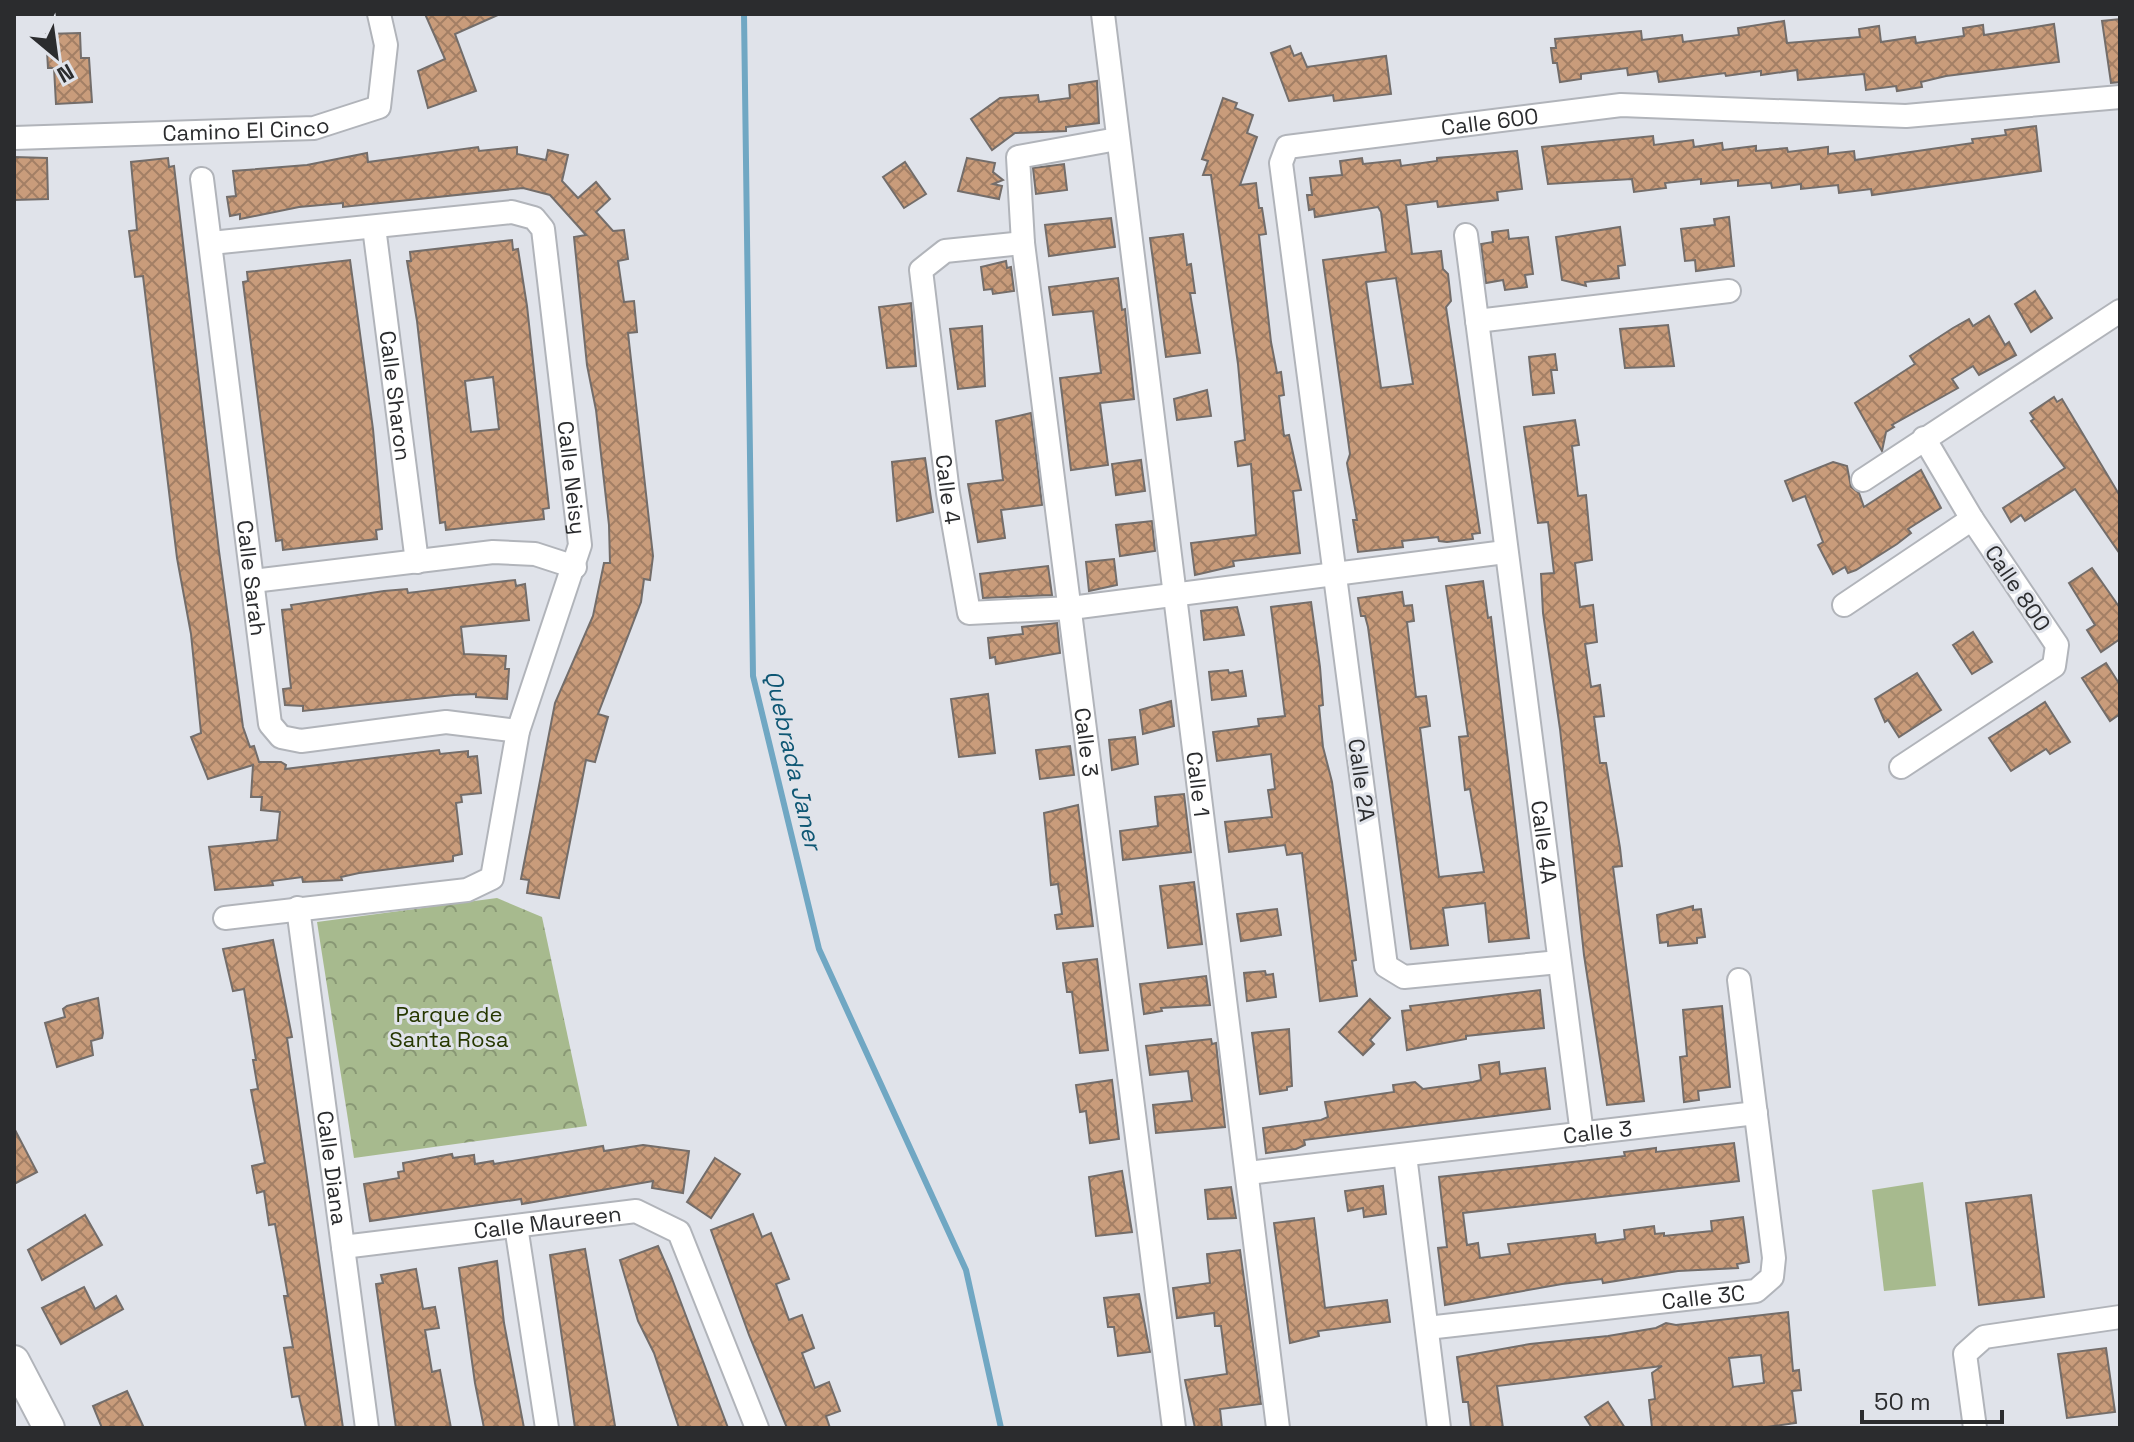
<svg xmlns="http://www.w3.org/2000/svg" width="2134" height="1442" font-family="'Space Grotesk',sans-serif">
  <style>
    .park { fill: url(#park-crowns) }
    .garden { fill: #a7ba8e }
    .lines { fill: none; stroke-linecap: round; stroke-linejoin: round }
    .stream { stroke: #70a7c3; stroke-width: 6 }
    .building { fill: url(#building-cross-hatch); stroke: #736d6a; stroke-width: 2; fill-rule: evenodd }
    .street-casing { stroke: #b1b4ba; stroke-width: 26 }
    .secondary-casing { stroke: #b1b4ba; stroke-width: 34 }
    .street { stroke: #fff; stroke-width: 22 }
    .secondary { stroke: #fff; stroke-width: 30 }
    .labels { text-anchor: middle; stroke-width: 6; stroke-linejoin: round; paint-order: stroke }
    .street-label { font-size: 22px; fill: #2b2c2e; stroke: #e0e3ea }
    .park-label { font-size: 22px; fill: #263700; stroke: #e0e3ea }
    .water-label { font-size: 24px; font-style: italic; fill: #0f5774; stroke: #e0e3ea }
  </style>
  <defs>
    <pattern id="park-crowns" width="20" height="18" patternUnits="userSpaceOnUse" patternTransform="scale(2)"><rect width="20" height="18" fill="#a7ba8e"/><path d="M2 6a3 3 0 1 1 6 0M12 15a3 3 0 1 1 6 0" fill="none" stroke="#889774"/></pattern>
    <pattern id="building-cross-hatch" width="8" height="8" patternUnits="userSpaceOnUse" patternTransform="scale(2)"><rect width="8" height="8" fill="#c99c7b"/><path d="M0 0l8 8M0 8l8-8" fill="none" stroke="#a37f65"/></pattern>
  </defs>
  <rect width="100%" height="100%" fill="#e0e3ea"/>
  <polygon class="park" points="497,898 542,917 587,1126 354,1158 317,922"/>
  <polygon class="garden" points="1923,1182 1936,1286 1884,1291 1872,1190"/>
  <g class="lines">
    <polyline class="stream" points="744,14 753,676 819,949 966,1270 1001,1428"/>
  </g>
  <g class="building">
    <polygon points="425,14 500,14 455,34 476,91 428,108 418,71 445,59"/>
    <polygon points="2120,19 2120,82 2111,83 2102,21"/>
    <polygon points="1784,21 1787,43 1860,37 1859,29 1879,26 1881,42 1915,37 1916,43 1964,36 1963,28 1983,25 1984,35 2054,24 2059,62 1946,76 1921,82 1922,87 1897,91 1896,86 1866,90 1864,74 1798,80 1797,70 1761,75 1761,71 1726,76 1725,73 1659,82 1657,71 1628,75 1627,68 1581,74 1581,79 1560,82 1557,63 1553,63 1551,48 1556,48 1555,39 1641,31 1642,40 1682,35 1683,42 1739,35 1738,28"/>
    <polygon points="80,33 81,58 89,58 92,102 56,104 54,68 48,68 46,34"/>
    <polygon points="1290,46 1294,56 1301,53 1307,67 1386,56 1391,94 1334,101 1333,95 1289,101 1271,53"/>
    <polygon points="1097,81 1099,123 1066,127 1066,131 1015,133 992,150 971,119 1000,98 1038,95 1039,102 1070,98 1069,85"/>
    <polygon points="1223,98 1237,103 1235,108 1253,115 1247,133 1257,137 1240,185 1256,183 1259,208 1262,208 1266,234 1259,235 1271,342 1277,373 1281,372 1284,395 1279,396 1284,436 1289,435 1301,490 1293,491 1300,553 1233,561 1234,566 1195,575 1191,543 1256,535 1251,464 1238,466 1235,442 1245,440 1238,364 1211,175 1203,175 1208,161 1202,159"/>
    <polygon points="2036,126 2041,171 1872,195 1871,189 1839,193 1838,185 1801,189 1801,184 1772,188 1771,183 1738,186 1738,180 1701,184 1701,179 1665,183 1666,188 1634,192 1632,179 1548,184 1542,147 1653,136 1654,145 1693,140 1694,147 1722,143 1723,150 1756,146 1756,151 1787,148 1788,152 1828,147 1828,154 1854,151 1855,160 1973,143 1972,139 2006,135 2005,130"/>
    <polygon points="478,147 479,151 517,147 517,154 546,160 548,150 568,155 562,181 578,198 596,182 610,199 596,212 613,231 624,230 628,259 618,261 624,302 634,301 637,332 628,333 653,556 650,580 644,579 641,602 598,714 608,717 595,762 586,760 559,898 527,893 529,880 521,879 555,703 593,616 604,563 610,563 609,525 596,410 587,365 574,237 586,235 550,195 523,188 343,207 343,203 299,207 240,219 240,214 230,216 227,197 236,196 233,171 307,165 367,153 368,162"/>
    <path d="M1517 151 1522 189 1497 192 1498 200 1438 207 1437 201 1406 205 1412 254 1441 251 1443 269 1448 274 1451 301 1446 307 1480 533 1472 534 1473 539 1447 542 1439 541 1438 537 1402 541 1403 547 1358 552 1353 520H1357L1347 463 1350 454 1323 260 1386 252 1381 212 1378 207 1315 217 1314 209 1309 210 1307 195H1312L1310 178 1342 175 1340 161 1362 158 1363 164 1400 160 1401 166 1437 161V158ZM1396 278 1413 384 1381 388 1366 282Z"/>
    <polygon points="14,157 47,158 48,199 14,200"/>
    <polygon points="168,158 169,167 174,166 219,551 243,727 250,747 254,746 259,762 281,762 286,765 285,769 439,750 440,754 468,751 468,757 477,756 481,793 461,795 462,802 456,803 462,854 453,856 453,861 359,873 341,877 342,880 303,882 302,877 272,881 273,885 215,890 209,847 277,840 280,812 261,810 262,797 251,797 253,765 208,779 191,737 201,733 191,634 177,558 143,276 135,277 129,231 137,230 131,162"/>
    <polygon points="967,158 995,163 993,172 1003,180 993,184 1002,186 999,199 958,191"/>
    <polygon points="905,162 926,194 904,208 883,177"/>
    <polygon points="1064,164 1067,190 1036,194 1033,168"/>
    <polygon points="1729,217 1734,266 1696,271 1695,260 1685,261 1681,229 1715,225 1714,219"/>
    <polygon points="1111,218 1115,247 1049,256 1045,225"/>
    <polygon points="1620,227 1625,265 1618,266 1619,278 1585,282 1586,286 1562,280 1556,237"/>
    <polygon points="1508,230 1509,239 1528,237 1533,274 1525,275 1527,287 1505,290 1503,280 1486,283 1481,244 1493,242 1492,232"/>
    <polygon points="1183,234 1187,265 1191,264 1195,293 1190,293 1200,353 1166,357 1150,238"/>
    <path d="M512 240 513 250 518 249 527 306 549 508 543 509 544 519 446 530 445 522 440 523 417 321 407 261H411L410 252ZM493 377 499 429 471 432 465 381Z"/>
    <polygon points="350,260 373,429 382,529 376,530 377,539 283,550 282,540 276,541 243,282 248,281 247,272"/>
    <polygon points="1006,261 1007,268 1011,267 1014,291 993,294 992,289 984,290 981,267"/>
    <polygon points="1118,278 1122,310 1125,309 1134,399 1100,403 1108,465 1071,470 1060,378 1101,373 1093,311 1053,315 1049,287"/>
    <polygon points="2035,291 2052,318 2031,332 2015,304"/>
    <polygon points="911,303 916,366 887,368 879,307"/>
    <polygon points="1989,316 2005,345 2009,342 2016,355 1979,375 1973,366 1952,379 1958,388 1892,425 1894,427 1886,432 1882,451 1855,403 1915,364 1910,356 1953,328 1969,319 1973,326"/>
    <polygon points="1668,325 1674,366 1625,368 1620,329"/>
    <polygon points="982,326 985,386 958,389 950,329"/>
    <polygon points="1555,354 1557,370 1551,370 1554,393 1533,395 1529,357"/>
    <polygon points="1207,390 1211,416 1177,420 1174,399"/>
    <polygon points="2054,397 2057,402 2062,399 2120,496 2120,554 2075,489 2025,521 2021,515 2011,522 2003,508 2065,468 2031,421 2034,419 2030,413"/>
    <polygon points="1031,413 1042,505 1001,510 1005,538 978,542 968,484 1003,480 996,421"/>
    <polygon points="1575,420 1579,445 1572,446 1578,496 1586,495 1592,560 1575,563 1580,607 1593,605 1597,642 1585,644 1591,687 1600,685 1604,716 1594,717 1600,763 1606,763 1620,848 1622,866 1613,867 1644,1101 1607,1105 1584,955 1560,729 1543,613 1541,574 1554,573 1548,522 1538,523 1524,427"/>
    <polygon points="925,458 933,512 897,521 892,462"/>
    <polygon points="1141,460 1145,491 1116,495 1112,464"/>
    <polygon points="1833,462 1847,466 1851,487 1859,493 1864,507 1921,470 1941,508 1908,529 1911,533 1897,544 1856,570 1848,573 1845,567 1833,574 1818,545 1823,542 1805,496 1793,501 1785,481"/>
    <polygon points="1152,521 1155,551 1120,556 1116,525"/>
    <polygon points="1114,559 1117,585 1089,591 1086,562"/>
    <polygon points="1048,566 1052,595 983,598 980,574"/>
    <polygon points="2092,568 2120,608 2120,639 2101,652 2087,630 2095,625 2069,583"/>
    <polygon points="515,580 516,586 525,584 529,620 461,627 464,654 506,656 505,669 509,669 507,699 476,697 476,694 454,695 303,711 303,706 285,705 283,689 291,688 282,610 292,609 291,605 384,591 407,589 408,593"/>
    <polygon points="1483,581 1488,618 1491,617 1529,938 1489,942 1485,903 1443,908 1448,945 1411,949 1368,627 1365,616 1361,616 1358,598 1402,592 1404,606 1412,605 1414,621 1407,622 1416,697 1426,696 1430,726 1420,728 1439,877 1484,872 1470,789 1465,790 1459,737 1468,736 1446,586"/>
    <polygon points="1311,602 1320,667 1323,705 1319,706 1323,747 1332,782 1356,960 1352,961 1357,996 1320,1001 1302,853 1287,855 1285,845 1229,852 1225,822 1272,817 1268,790 1275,789 1271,754 1217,761 1213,732 1259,726 1258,719 1285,716 1271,607"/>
    <polygon points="1237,607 1244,635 1204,640 1201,611"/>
    <polygon points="1057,623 1060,653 996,664 995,657 990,658 988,638 1023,634 1022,627"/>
    <polygon points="1973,632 1992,662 1972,674 1953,645"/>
    <polygon points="2106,663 2120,685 2120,714 2110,721 2082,678"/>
    <polygon points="1228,670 1229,673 1242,671 1246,696 1212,700 1209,672"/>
    <polygon points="1917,673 1941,710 1899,737 1888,720 1885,722 1875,699"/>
    <polygon points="988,694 995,753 959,757 951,699"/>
    <polygon points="1171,701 1174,726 1143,734 1140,710"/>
    <polygon points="2045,702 2070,742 2050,754 2046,749 2011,771 1989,738"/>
    <polygon points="1135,737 1138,764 1112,770 1109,740"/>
    <polygon points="1070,746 1074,775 1040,779 1036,750"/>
    <polygon points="1184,794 1191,852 1123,860 1120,831 1158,826 1155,797"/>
    <polygon points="1078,805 1093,926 1057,929 1055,915 1062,914 1058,884 1051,885 1044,813"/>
    <polygon points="1194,882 1202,944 1168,948 1160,886"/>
    <polygon points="1693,906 1693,910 1701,909 1705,937 1697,938 1697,943 1668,946 1668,942 1660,943 1657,915"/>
    <polygon points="1277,909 1281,935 1241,941 1237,914"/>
    <polygon points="273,940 292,1037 287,1038 343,1428 306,1428 299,1396 292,1397 284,1348 293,1347 284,1296 288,1296 275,1224 269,1225 264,1191 257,1193 252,1166 265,1163 251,1090 258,1089 253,1060 256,1060 244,989 233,991 223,949"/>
    <polygon points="1097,959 1108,1050 1080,1053 1072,992 1067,992 1063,963"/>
    <polygon points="1265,971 1266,975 1273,974 1276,997 1247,1001 1244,973"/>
    <polygon points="1206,976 1210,1005 1161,1008 1162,1011 1144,1014 1140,984"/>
    <polygon points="1540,990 1544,1028 1466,1036 1466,1039 1407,1050 1402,1011 1411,1010 1410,1006"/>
    <polygon points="98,998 103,1033 102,1038 91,1041 93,1055 57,1067 45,1023 65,1017 63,1009 67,1006"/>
    <polygon points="1370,999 1390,1018 1370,1040 1374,1044 1363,1055 1339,1032"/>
    <polygon points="1722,1006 1730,1087 1698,1091 1699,1100 1684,1102 1680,1057 1687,1056 1683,1010"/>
    <polygon points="1289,1029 1292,1086 1287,1087 1287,1090 1260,1094 1252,1033"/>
    <polygon points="1211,1039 1212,1044 1216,1043 1225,1127 1156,1133 1153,1105 1192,1101 1188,1071 1150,1075 1146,1046"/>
    <polygon points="1499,1062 1500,1074 1545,1068 1550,1109 1304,1140 1305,1145 1296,1149 1266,1153 1263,1128 1321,1120 1328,1117 1325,1102 1394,1092 1393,1085 1415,1082 1423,1089 1473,1082 1481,1080 1479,1065"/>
    <polygon points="1112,1080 1119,1139 1090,1143 1086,1111 1080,1112 1076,1085"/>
    <polygon points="14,1128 37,1172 14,1184"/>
    <polygon points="1734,1143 1739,1181 1463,1213 1467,1245 1478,1243 1480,1258 1510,1254 1508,1244 1595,1234 1596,1243 1625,1239 1624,1230 1654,1226 1655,1234 1664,1233 1664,1236 1712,1231 1711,1221 1743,1217 1749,1262 1737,1264 1738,1268 1678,1271 1603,1283 1602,1279 1562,1284 1445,1305 1438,1248 1447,1247 1439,1177 1625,1156 1624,1152 1656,1148 1656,1152"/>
    <polygon points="643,1145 689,1151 683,1193 652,1188 653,1181 522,1204 521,1199 370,1221 364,1184 399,1178 398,1172 404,1171 403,1163 452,1154 453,1158 474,1155 475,1164 493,1161 494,1164 603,1146 604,1151"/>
    <polygon points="715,1158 740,1174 711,1218 687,1202"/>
    <polygon points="1122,1171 1132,1232 1096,1236 1089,1177"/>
    <polygon points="1383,1186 1386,1214 1364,1217 1363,1208 1348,1211 1345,1191"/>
    <polygon points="1231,1187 1236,1218 1208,1219 1205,1190"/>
    <polygon points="2031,1195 2044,1297 1979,1305 1966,1203"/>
    <polygon points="753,1214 762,1237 771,1233 789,1279 776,1284 789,1320 802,1315 814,1348 802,1353 815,1388 829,1382 840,1411 826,1416 830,1428 787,1428 749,1335 711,1230"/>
    <polygon points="85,1215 102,1245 42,1280 28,1250"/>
    <polygon points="1314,1218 1325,1308 1387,1300 1390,1322 1318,1331 1319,1336 1290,1343 1274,1223"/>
    <polygon points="658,1246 671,1276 728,1428 679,1428 654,1353 638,1321 620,1260"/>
    <polygon points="585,1249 615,1426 603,1428 575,1428 550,1255"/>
    <polygon points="1240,1250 1261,1404 1220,1409 1222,1428 1195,1428 1185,1380 1227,1374 1221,1326 1215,1326 1214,1313 1177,1318 1173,1288 1210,1283 1207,1254"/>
    <polygon points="497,1261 504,1323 524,1428 484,1428 475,1383 459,1268"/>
    <polygon points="416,1269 423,1309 435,1307 439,1328 425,1330 432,1372 440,1370 451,1428 396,1428 376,1284 383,1283 381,1275"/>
    <polygon points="84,1287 95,1309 116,1296 123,1309 61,1344 42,1308"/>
    <polygon points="1139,1294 1150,1352 1118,1356 1114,1327 1108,1327 1104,1298"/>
    <path d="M1788 1312 1793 1371 1799 1370 1801 1390 1792 1391 1796 1423 1759 1428H1652L1649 1400 1655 1399 1652 1373 1662 1366 1497 1386 1503 1428H1471L1468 1402H1463L1457 1357 1530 1344 1608 1336 1656 1328 1666 1323 1676 1325ZM1761 1355 1764 1383 1733 1387 1729 1358Z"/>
    <polygon points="2106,1348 2115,1412 2067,1418 2058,1354"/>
    <polygon points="127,1391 144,1428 102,1428 93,1406"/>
    <polygon points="1608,1402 1625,1428 1592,1428 1585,1417"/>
  </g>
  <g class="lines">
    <defs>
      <g id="street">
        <path id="s1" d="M1103 14 1278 1428"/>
        <path id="s2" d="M14 138 314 128 379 107 386 45 379 14"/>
        <path id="s3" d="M1117 139 1018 157 1023 243 1174 1428"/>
        <path id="s4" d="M202 179 270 724 281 737 301 741 446 722 518 731"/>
        <path id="s5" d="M374 227 417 562"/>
        <path id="s6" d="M1466 235 1582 1134"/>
        <path id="s7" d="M211 243 512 212 534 218 543 229 580 545 518 731 492 878 467 890 225 918"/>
        <path id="s8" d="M1023 243 945 251 921 270 948 493 969 613 1071 608 1505 552"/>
        <polyline points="1477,321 1729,291"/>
        <polyline points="1863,480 2120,311"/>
        <polyline points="253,581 493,552 535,554 575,567"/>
        <polyline points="1844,605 1972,519"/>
        <polyline points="1901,767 2054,666 2057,645 1972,519 1924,438"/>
        <path id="s9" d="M298 908 367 1428"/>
        <path id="s10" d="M1559 962 1404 977 1386 966 1281 163 1287 147 1621 105 1906 116 2120 97"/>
        <polyline points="1405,1155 1439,1428"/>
        <path id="s11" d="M1248 1173 1756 1113"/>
        <polyline points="516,1226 547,1428"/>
        <path id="s12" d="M343 1247 636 1211 679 1232 757 1428"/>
        <path id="s13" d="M1427 1328 1756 1291 1772 1277 1774 1258 1739 980"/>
        <polyline points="1975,1428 1965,1354 1984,1337 2120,1317"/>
      </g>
      <polyline id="secondary" points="14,1361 49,1428"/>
    </defs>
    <use href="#street" class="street-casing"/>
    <use href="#secondary" class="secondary-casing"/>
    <use href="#street" class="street"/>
    <use href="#secondary" class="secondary"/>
  </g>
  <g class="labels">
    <g class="street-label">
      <text dy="8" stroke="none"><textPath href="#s10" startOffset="1208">Calle 600</textPath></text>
      <text dy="8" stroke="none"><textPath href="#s2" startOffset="232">Camino El Cinco</textPath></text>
      <text dy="8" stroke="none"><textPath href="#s5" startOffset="170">Calle Sharon</textPath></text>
      <text dy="8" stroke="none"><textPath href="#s7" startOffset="590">Calle Neisy</textPath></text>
      <text dy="8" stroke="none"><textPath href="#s8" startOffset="330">Calle 4</textPath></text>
      <text dy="8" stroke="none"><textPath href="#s4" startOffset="402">Calle Sarah</textPath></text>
      <text transform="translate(2018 588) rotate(56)" y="8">Calle 800</text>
      <text dy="8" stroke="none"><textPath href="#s3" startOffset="690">Calle 3</textPath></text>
      <text transform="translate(1362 780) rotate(82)" y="8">Calle 2A</text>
      <text dy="8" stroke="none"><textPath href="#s1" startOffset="776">Calle 1</textPath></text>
      <text dy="8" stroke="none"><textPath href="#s6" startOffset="612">Calle 4A</textPath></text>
      <text dy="8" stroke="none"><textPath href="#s11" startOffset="352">Calle 3</textPath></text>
      <text dy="8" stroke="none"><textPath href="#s9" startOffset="262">Calle Diana</textPath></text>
      <text dy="8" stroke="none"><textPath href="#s12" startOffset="206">Calle Maureen</textPath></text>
      <text dy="8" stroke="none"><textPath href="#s13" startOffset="278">Calle 3C</textPath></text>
    </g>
    <g class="park-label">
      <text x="449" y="1022">Parque de<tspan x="449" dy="25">Santa Rosa</tspan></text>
    </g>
    <g class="water-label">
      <text transform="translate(793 760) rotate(77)" y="8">Quebrada Janer</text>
    </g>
  </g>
  <rect width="2134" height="1442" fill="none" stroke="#2b2c2e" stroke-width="32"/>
  <g transform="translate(56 56) rotate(151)" stroke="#e0e3ea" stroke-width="6" paint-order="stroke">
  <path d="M0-6L14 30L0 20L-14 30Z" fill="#2b2c2e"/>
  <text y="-12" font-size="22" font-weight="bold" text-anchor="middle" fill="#2b2c2e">N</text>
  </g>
  <path d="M1862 1410v12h140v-12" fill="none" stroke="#2b2c2e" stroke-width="4"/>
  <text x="1874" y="1410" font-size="24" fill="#2b2c2e" stroke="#e0e3ea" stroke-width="6" paint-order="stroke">50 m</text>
</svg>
